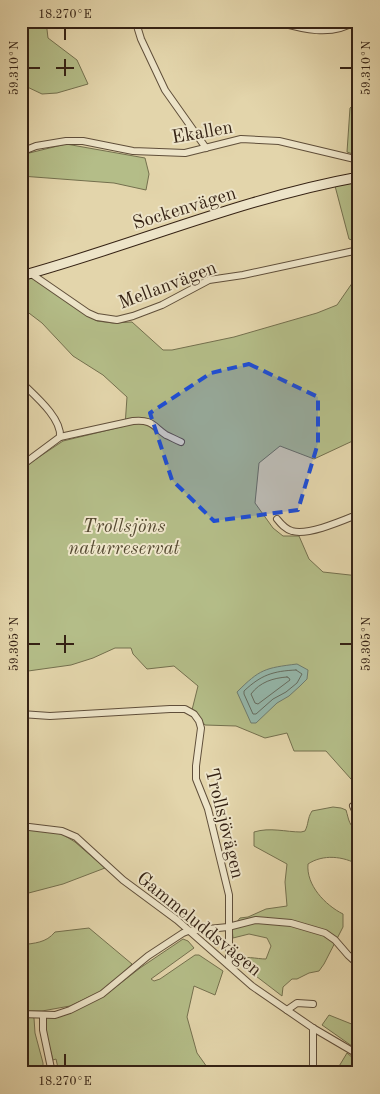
<svg xmlns="http://www.w3.org/2000/svg" width="380" height="1094" font-family="'Old Standard TT',serif">
  <style>
    .green { fill: #b4bd88; stroke: #74704e }
    .water { fill: #95b8ac; stroke: #6f7c6f }
    .lines { fill: none; stroke-linecap: round; stroke-linejoin: round }
    .shore { stroke: #656d60; stroke-width: 1 }
    .street-casing { stroke: #604f3a; stroke-width: 8 }
    .secondary-casing { stroke: #352214; stroke-width: 11 }
    .street { stroke: #ede4c8; stroke-width: 6 }
    .secondary { stroke: #ede4c8; stroke-width: 9 }
    .marked { fill: #1d4ed8; fill-opacity: 0.2; stroke: #1d4ed8; stroke-width: 4; stroke-dasharray: 10 6; stroke-linejoin: round }
    .ticks { fill: none; stroke: #352214; stroke-width: 2 }
    .labels { text-anchor: middle; stroke-width: 4; stroke-linejoin: round; paint-order: stroke }
    .street-label { font-size: 19px; fill: #352214; stroke: #ede4c8 }
    .park-label { font-size: 19px; font-style: italic; fill: #554931; stroke: #ede4c8 }
    .neatline { fill: none; stroke: #352214; stroke-width: 2 }
    .ticks-label { font-size: 12px; text-anchor: middle; fill: #352214 }
  </style>
  <rect width="100%" height="100%" fill="#e3d5ab"/>
  <filter id="stains"><feTurbulence type="fractalNoise" baseFrequency=".004" numOctaves="4"/><feColorMatrix values="0 0 0 0 .2 0 0 0 0 .09 0 0 0 0 .02 0 0 0 .5 -.17"/></filter>
  <radialGradient id="worn" r=".72"><stop offset=".6" stop-color="#630" stop-opacity="0"/><stop offset="1" stop-color="#630" stop-opacity=".3"/></radialGradient>
  <g class="green">
    <polygon points="21,21 46,21 48,38 77,60 88,84 57,93 42,94 21,84"/>
    <polygon points="359,100 359,156 347,152 350,108"/>
    <polygon points="66,144 145,158 149,174 146,190 114,183 21,176 21,155"/>
    <polygon points="359,182 359,249 357,242 349,239 335,186"/>
    <polygon points="352,254 359,255 359,438 314,459 280,446 259,463 255,503 273,528 283,536 299,536 309,559 323,572 359,576 359,788 326,751 294,751 287,733 265,738 236,726 205,725 192,710 198,686 174,666 147,669 133,654 131,648 115,648 93,658 71,665 21,672 21,469 63,441 125,426 127,397 103,375 73,356 42,323 21,307 21,279 30,277 97,321 113,323 132,322 163,350 172,350 234,337 317,313 337,305 355,279"/>
    <path d="M333 807 341 808 346 810C349 820 349 827 359 831V865C343 856 323 854 308 864 306 885 325 905 343 914V927L324 964 319 971 309 973 297 979H292L283 987 282 996 235 960C245 955 256 959 266 959L271 946 267 938 249 934 233 938 232 928 240 918 248 917 266 909 287 906 285 882 287 864 254 846V832C270 827 286 832 301 832L305 831C309 823 307 819 312 811Z"/>
    <polygon points="21,828 62,834 75,842 105,868 63,884 21,895"/>
    <path d="M89 928 132 964 106 989 70 1006 42 1011H21V945C35 943 46 943 55 932Z"/>
    <polygon points="183,939 188,941 194,948 151,979 154,981 160,979 195,955 199,955 223,971 215,995 194,986 187,1017 197,1053 207,1067 213,1073 55,1073 55,1069 58,1068 56,1059 53,1060 44,1026 45,1017 108,993 140,968"/>
    <polygon points="329,1015 359,1027 359,1051 322,1025"/>
    <polygon points="30,1016 34,1018 35,1033 43,1063 43,1069 39,1073 21,1073 21,1017"/>
    <polygon points="347,1053 359,1063 359,1072 335,1073"/>
  </g>
  <path class="water" d="M297 664 308 670 307 679 300 686 289 696 277 703 256 723H251L237 692C260 669 265 668 297 664Z"/>
  <g class="lines">
    <g class="shore">
      <path d="M296 670 302 674 297 683 286 692 273 699 256 714H253L244 694V691C261 675 273 671 296 670Z"/>
      <path d="M287 677 289 678 290 680 258 704 255 703 251 694C260 682 273 678 287 677Z"/>
    </g>
    <defs>
      <g id="street">
        <polyline points="125,21 137,26 141,39 165,90 206,148"/>
        <path d="M274 21C299 28 331 38 355 21"/>
        <polyline points="137,26 149,21"/>
        <polyline points="21,152 36,146 66,141 83,141 133,151 185,153 241,139 279,141 359,160"/>
        <polyline points="30,273 88,313 97,317 117,320 133,316 162,305 209,280 243,275 354,251"/>
        <path d="M21 382C34 395 62 418 60 437"/>
        <path d="M21 466 60 437 133 421C152 419 153 426 166 435 171 437 176 440 181 442"/>
        <path d="M277 519C281 524 285 529 292 531 308 536 344 520 359 514"/>
        <polyline points="21,714 50,716 170,709 185,709 194,714 199,721 201,728 196,766 196,779 208,809 229,895 229,965"/>
        <polyline points="353,806 359,819"/>
        <polyline points="21,826 62,831 76,837 123,880 177,920 252,986 313,1028 359,1055"/>
        <polyline points="287,1010 297,1003 313,1004"/>
        <polyline points="21,1014 55,1015 70,1010 102,994 148,956 183,933 188,931 228,927 256,920 291,923 325,933 335,940 348,955 359,965"/>
        <polyline points="43,1015 43,1030 52,1073"/>
        <polyline points="313,1028 313,1073"/>
      </g>
      <path id="secondary" d="M21 276C134 245 243 198 359 177"/>
    </defs>
    <use href="#street" class="street-casing"/>
    <use href="#secondary" class="secondary-casing"/>
    <use href="#street" class="street"/>
    <use href="#secondary" class="secondary"/>
  </g>
  <path class="marked" d="M249 364 318 397V443L298 510 214 521 172 480 150 413 211 373Z"/>
  <path class="ticks" d="M65 28V40M65 59V76M28 68H40M56 68H74M340 68H352M65 635V653M28 644H40M56 644H74M340 644H352M65 1054V1066"/>
  <g class="labels">
    <g class="street-label">
      <text transform="translate(202 131) rotate(-10)" y="7">Ekallen</text>
      <text transform="translate(184 207) rotate(-17)" y="7">Sockenvägen</text>
      <text transform="translate(167 284) rotate(-21)" y="7">Mellanvägen</text>
      <text transform="translate(226 823) rotate(76)" y="7">Trollsjövägen</text>
      <text transform="translate(200 923) rotate(39)" y="7">Gammeluddsvägen</text>
    </g>
    <g class="park-label">
      <text x="124" y="532">Trollsjöns<tspan x="124" dy="22">naturreservat</tspan></text>
    </g>
  </g>
  <rect width="380" height="1094" fill="none" stroke="#e3d5ab" stroke-width="55"/>
  <rect x="28" y="28" width="324" height="1038" class="neatline"/>
  <g class="ticks-label">
    <text x="65" y="18">18.270°E</text>
    <text transform="translate(14 68) rotate(-90)" y="4">59.310°N</text>
    <text transform="translate(366 68) rotate(-90)" y="4">59.310°N</text>
    <text transform="translate(14 644) rotate(-90)" y="4">59.305°N</text>
    <text transform="translate(366 644) rotate(-90)" y="4">59.305°N</text>
    <text x="65" y="1085">18.270°E</text>
  </g>
  <rect width="100%" height="100%" filter="url(#stains)"/>
  <rect width="100%" height="100%" fill="url(#worn)"/>
</svg>
